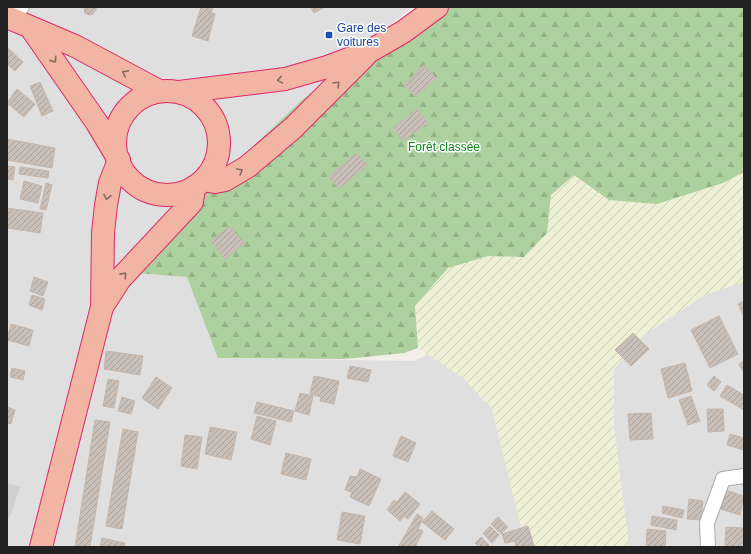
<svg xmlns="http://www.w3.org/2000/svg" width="751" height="554" font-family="Arial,sans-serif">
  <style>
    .residential { fill: #e0dfdf }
    .religious { fill: #d0d0d0 }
    .farmland { fill: url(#farmland-furrows) }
    .forest { fill: url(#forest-firs) }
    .building { fill: url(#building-hatch); stroke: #c4b6ab }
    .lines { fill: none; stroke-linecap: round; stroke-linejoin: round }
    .minor-casing { stroke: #a9a9a9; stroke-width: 16 }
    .trunk-casing { stroke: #dc2a67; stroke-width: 24 }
    .minor { stroke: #fff; stroke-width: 14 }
    .trunk { stroke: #f2b4a3; stroke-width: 22 }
    .oneway { stroke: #8a6b62 }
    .transit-dot { fill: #1a4fb4; stroke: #fff; stroke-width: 1.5 }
    .labels { text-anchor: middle; stroke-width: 3; stroke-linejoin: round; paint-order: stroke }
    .transit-label { font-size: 12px; fill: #164399; stroke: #fff; text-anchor: start }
    .park-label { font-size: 12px; fill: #0c8416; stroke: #fff }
  </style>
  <defs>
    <pattern id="farmland-furrows" width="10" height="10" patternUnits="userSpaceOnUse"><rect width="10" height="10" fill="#eef0d5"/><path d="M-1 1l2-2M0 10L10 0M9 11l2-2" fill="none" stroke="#ccceb7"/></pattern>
    <pattern id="forest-firs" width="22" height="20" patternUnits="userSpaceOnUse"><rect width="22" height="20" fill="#add19e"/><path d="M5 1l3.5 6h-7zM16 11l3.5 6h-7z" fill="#95b388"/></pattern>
    <pattern id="building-hatch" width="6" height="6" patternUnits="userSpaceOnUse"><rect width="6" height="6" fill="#c7bfb8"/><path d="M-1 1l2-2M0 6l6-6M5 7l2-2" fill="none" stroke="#aba49e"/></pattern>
  </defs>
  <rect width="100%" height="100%" fill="#f2efe9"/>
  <polygon class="residential" points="7,7 412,7 348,59 123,272 187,277 219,358 414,361 744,206 744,547 7,547"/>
  <polygon class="religious" points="7,483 20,487 9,519 7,518"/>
  <polygon class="farmland" points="744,172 744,282 705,295 645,334 614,369 614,426 628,538 627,547 527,547 516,508 492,409 463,378 418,348 415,306 448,268 488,256 524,257 547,233 551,195 574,174 609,200 723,183"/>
  <polygon class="forest" points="423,7 744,7 744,172 723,183 657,204 609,200 574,175 551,195 547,233 524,257 488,256 448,268 415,306 418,348 404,353 345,359 218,358 187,277 122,272 304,98 361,63"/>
  <g class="building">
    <polygon points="84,7 96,7 96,10 93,14 89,15 85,13"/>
    <polygon points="199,7 213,7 211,13 215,14 208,41 192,36 201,7"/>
    <polygon points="311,7 325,7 314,13"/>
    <polygon points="7,47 23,62 15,71 7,64"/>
    <polygon points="424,65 436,78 416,97 404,85"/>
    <polygon points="40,82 53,111 42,116 30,86"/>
    <polygon points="17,89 35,104 24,117 7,103"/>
    <polygon points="417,109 428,123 403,141 393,128"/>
    <polygon points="7,139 55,148 52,168 7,160"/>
    <polygon points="356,153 367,165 339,189 329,177"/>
    <polygon points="7,166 15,167 13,180 7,179"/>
    <polygon points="20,167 49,171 48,178 19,174"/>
    <polygon points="24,181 42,186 38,203 20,199"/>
    <polygon points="46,183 52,185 46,210 40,209"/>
    <polygon points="7,208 43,213 40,233 7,228"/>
    <polygon points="230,226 244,243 225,259 211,241"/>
    <polygon points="34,277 48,282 43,296 30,291"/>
    <polygon points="32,295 45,299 42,310 29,305"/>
    <polygon points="744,301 744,317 738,304"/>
    <polygon points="719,316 738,354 710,368 691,330"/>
    <polygon points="11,324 33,330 29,346 7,340"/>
    <polygon points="633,333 649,349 631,366 615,350"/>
    <polygon points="106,351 143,356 140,375 104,369"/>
    <polygon points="744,361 744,373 739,364"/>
    <polygon points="685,363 692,391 668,398 661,369"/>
    <polygon points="350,366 371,370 368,382 347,378"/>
    <polygon points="12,368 25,371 23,380 10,377"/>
    <polygon points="314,376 339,381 334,404 320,401 321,397 310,394"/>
    <polygon points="714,376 721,382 714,391 707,385"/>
    <polygon points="156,377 172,388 158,409 142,398"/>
    <polygon points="108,379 119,381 114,408 103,406"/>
    <polygon points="727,385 744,395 744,410 720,396"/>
    <polygon points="300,393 313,396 309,415 295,411"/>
    <polygon points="691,396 700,421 688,425 679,400"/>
    <polygon points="122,397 135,401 131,414 118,411"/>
    <polygon points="257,402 294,411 291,422 254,413"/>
    <polygon points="7,407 15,410 11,424 7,423"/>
    <polygon points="707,409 723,409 724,431 708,432"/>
    <polygon points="651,413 653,439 630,440 628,414"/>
    <polygon points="257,416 276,421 270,445 251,439"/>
    <polygon points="95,420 110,422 90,547 75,547"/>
    <polygon points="210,427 237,432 231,460 205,454"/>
    <polygon points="123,429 138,432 122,529 106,526"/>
    <polygon points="730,434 744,438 744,450 727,445"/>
    <polygon points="185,435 202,437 197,469 181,466"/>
    <polygon points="401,436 416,443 408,462 393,456"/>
    <polygon points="286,453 311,459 306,480 281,474"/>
    <polygon points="360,469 381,479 369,506 350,497 352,492 345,490 350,476 357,477"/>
    <polygon points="725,490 744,496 740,515 720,509"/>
    <polygon points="405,492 420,504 408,519 404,516 400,521 387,510 394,500 397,502"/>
    <polygon points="689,499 703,501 701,520 687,519"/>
    <polygon points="663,506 684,510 682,518 662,513"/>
    <polygon points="432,511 454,529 445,540 422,522"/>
    <polygon points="342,512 365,516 360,544 337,540"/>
    <polygon points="417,514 423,518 418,529 423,531 415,547 398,547"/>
    <polygon points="652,516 677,520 676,530 651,525"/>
    <polygon points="498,517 508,527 501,534 491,524"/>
    <polygon points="490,526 499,535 492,543 483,533"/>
    <polygon points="528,526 534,546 516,547 515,541 505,543 502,534"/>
    <polygon points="726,527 744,528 744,547 725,547"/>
    <polygon points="647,529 666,531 665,547 646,547"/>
    <polygon points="481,537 489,545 486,547 479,547 475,543"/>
    <polygon points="102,538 125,543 124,547 100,547"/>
  </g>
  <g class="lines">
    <defs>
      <g id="minor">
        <polyline points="11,19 22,7"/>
        <polyline points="708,547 707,523 723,479 744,476"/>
      </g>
      <g id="trunk">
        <polyline points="7,17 75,46 159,91"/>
        <polyline points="31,28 97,123 119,160 110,183 106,205 103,233 102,307 41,547"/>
        <circle cx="167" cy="143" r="52"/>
        <polyline points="179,92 285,79 327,67 370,51 403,32 437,7"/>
        <polyline points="204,180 215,182 225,180 247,167 293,128 365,56"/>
        <polyline points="102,307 120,279 192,202 194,187"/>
      </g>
    </defs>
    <use href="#minor" class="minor-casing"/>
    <use href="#trunk" class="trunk-casing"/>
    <use href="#minor" class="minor"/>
    <use href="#trunk" class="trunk"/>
  </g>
  <defs><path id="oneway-chevron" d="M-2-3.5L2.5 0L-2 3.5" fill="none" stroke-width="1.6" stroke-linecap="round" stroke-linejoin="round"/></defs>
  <g class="oneway">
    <use href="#oneway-chevron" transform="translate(54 60) rotate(55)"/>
    <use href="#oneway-chevron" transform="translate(125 73) rotate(-152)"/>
    <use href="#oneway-chevron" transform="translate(280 80) rotate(171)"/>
    <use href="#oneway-chevron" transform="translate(337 84) rotate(-45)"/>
    <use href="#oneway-chevron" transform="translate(240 171) rotate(-31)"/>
    <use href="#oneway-chevron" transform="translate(107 197) rotate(101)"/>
    <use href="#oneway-chevron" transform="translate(124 275) rotate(-48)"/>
  </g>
  <rect class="transit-dot" x="325" y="31" width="8" height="8" rx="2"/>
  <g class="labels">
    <g class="transit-label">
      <text x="337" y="32">Gare des<tspan x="337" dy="14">voitures</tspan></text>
    </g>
    <g class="park-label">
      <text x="444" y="151">Forêt classée</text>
    </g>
  </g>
  <rect width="751" height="554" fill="none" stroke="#222222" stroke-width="16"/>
</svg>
